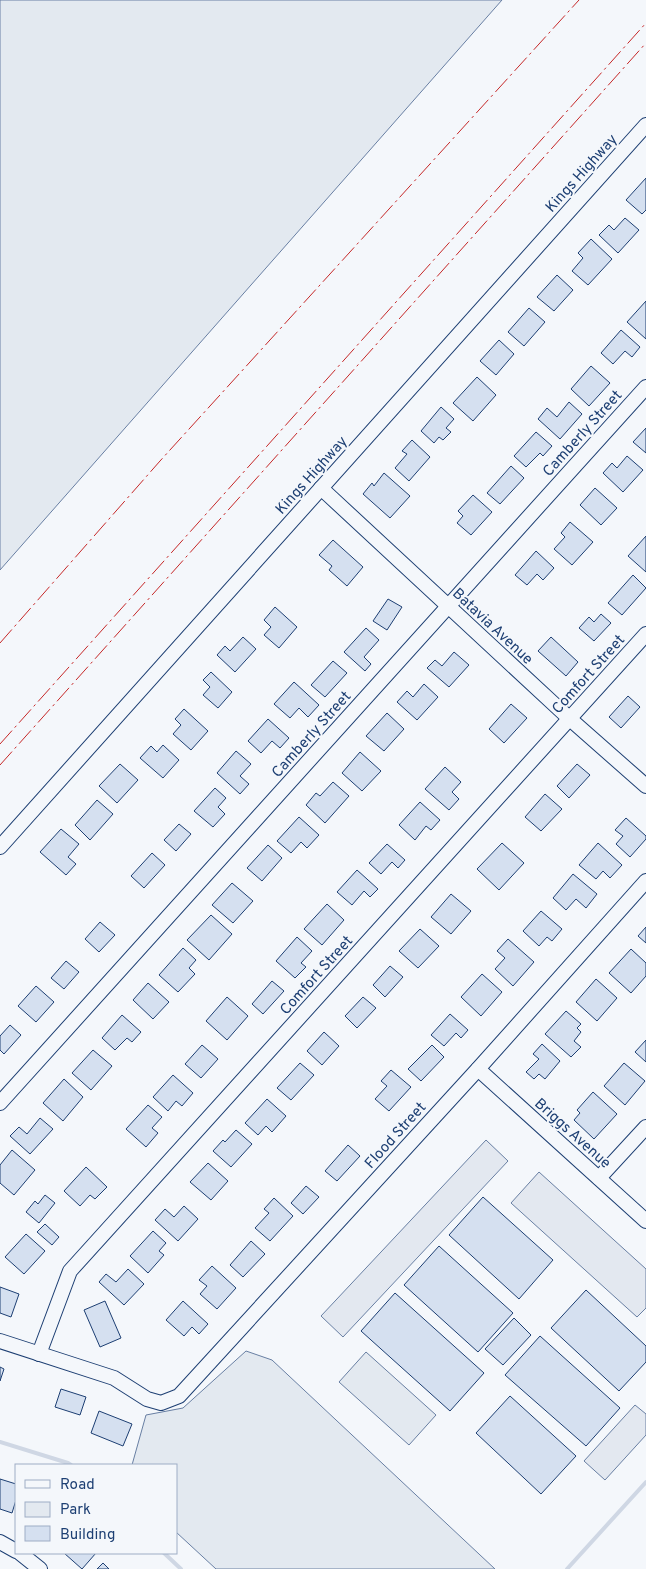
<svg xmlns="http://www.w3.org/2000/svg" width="646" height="1569" font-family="Overpass,sans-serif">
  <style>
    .green { fill: #e3e9f0; stroke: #687fa3 }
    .parking { fill: #e3e8f0; stroke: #687fa3 }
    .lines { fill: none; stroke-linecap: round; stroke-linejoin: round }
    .stream { stroke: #cfd7e4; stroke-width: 4 }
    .building { fill: #d5e0f0; stroke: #1d3f73 }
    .minor-casing { stroke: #1d3f73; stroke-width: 16 }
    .minor { stroke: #f4f7fb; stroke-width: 14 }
    .power { stroke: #c62828; stroke-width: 1; stroke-dasharray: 18 4 2.5 4; stroke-linecap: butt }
    .labels { text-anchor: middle; stroke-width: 4; stroke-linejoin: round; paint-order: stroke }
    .street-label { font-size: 15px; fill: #1d3f73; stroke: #f4f7fb }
  </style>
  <rect width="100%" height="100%" fill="#f4f7fb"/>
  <g class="green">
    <polygon points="0,0 502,0 0,570"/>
    <polygon points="246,1351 272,1360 495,1569 216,1569 176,1532 176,1465 132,1465 146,1415 183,1408"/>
    <polygon points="366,1352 436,1415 409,1445 339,1382"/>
  </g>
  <g class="parking">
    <polygon points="486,1140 508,1161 343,1337 321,1316"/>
    <polygon points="539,1172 646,1269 646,1308 637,1317 511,1203"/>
    <polygon points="635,1405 646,1414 646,1435 605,1480 584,1461"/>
  </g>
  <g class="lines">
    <g class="stream">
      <polyline points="0,1442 68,1463 71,1465"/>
      <polyline points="164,1553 181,1569"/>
      <polyline points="567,1569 646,1482"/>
    </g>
  </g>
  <g class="building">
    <polygon points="646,178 646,210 642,214 626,200"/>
    <polygon points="625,218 639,230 618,253 599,235 609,225 614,230"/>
    <polygon points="591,239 612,259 588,285 572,271 583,258 578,253"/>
    <polygon points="557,275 573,290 554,311 537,297"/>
    <polygon points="646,301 646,339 627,322"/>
    <polygon points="529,308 545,322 524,346 508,332"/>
    <polygon points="621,330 640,347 632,357 625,351 613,364 601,353"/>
    <polygon points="499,340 514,354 496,375 480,361"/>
    <polygon points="591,366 610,383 589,406 571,389"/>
    <polygon points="477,377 496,395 473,421 453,403"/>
    <polygon points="569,402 582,414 560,439 538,419 547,408 557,417"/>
    <polygon points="441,407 454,419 446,428 451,432 443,440 439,437 434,443 421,431"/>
    <polygon points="646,428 646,453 633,442"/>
    <polygon points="536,432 552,446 543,456 540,453 526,467 514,456"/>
    <polygon points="412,440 430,457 409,481 395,468 407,454 402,451"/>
    <polygon points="627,456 643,470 623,492 603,473 612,463 617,468"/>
    <polygon points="511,466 524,478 500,504 487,493"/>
    <polygon points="384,473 410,496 390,518 363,494 372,483 374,486"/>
    <polygon points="595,488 617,508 601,525 580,505"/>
    <polygon points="473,495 492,512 471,535 457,523 463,516 458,511"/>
    <polygon points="570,522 593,542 572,565 554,549 565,537 561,533"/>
    <polygon points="646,536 646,572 628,556"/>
    <polygon points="333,540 363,567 347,586 329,570 332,566 319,555"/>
    <polygon points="536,551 554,568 543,580 537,574 527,585 515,575"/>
    <polygon points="633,575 646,588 622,615 608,603"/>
    <polygon points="388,599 402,607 387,630 373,621"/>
    <polygon points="275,607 297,627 279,648 264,635 271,627 264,620"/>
    <polygon points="601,614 611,623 594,641 579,628 589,617 594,622"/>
    <polygon points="366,628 379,640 364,657 371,664 365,671 344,652"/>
    <polygon points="243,637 256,649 235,672 217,655 225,646 230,651"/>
    <polygon points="551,637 578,662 566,676 538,651"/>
    <polygon points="454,652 469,665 449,687 427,668 435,660 442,666"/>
    <polygon points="333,661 347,673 325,697 311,685"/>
    <polygon points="211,672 232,692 218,708 203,695 210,687 203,680"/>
    <polygon points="294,682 319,705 308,717 299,708 290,718 274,704"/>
    <polygon points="424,684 438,697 417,720 397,702 407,691 413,697"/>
    <polygon points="628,696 640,707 621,728 609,717"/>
    <polygon points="511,704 527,718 504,743 489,729"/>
    <polygon points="184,709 208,731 191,750 173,734 181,725 175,719"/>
    <polygon points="387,713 404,729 384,751 366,736"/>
    <polygon points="268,719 289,738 280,748 272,741 261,753 248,741"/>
    <polygon points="163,745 179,760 163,778 140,758 151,746 157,752"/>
    <polygon points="236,751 251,764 240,776 249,784 240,794 217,773"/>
    <polygon points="360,752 381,771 362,791 342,773"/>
    <polygon points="120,764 138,780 117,803 99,786"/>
    <polygon points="577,764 590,775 569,798 557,786"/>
    <polygon points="445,767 461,782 452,792 459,799 449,810 425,789"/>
    <polygon points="333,782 349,796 325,823 306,805 316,793 320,796"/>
    <polygon points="215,788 226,798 218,807 225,814 213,827 194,811"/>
    <polygon points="545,794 562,809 541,831 525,817"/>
    <polygon points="97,800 113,814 90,840 75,825"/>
    <polygon points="420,802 440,820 431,830 426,826 415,840 399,825"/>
    <polygon points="299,817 319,835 307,848 301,842 291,853 277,841"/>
    <polygon points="626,818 646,836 646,839 630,857 616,844 623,836 615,830"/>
    <polygon points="179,824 191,834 176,851 164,840"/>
    <polygon points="61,829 79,844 68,857 76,864 66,875 40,852"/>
    <polygon points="502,843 524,863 499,890 477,869"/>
    <polygon points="598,843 622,865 610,878 603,871 596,879 579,865"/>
    <polygon points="387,844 405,860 398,868 392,862 381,874 369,863"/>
    <polygon points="268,845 282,858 262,881 247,868"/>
    <polygon points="152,853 165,865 144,888 131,876"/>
    <polygon points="357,870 378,889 370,897 364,891 352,905 337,892"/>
    <polygon points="573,874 597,894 586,908 576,899 566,910 553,898"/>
    <polygon points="232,883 253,901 233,923 212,905"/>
    <polygon points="451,894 471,911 451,934 431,917"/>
    <polygon points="327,904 344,920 322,945 304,929"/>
    <polygon points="541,911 562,929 552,941 547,937 539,946 523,931"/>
    <polygon points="211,915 232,934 209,960 187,940"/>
    <polygon points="100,922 115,935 99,952 85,939"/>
    <polygon points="646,927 646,943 638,936"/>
    <polygon points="420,929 439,946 418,968 399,951"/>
    <polygon points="297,937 312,951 301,963 306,967 295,978 276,961"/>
    <polygon points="508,939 534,962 513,986 495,969 505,958 497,951"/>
    <polygon points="183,948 196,960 189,968 195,974 178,992 159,975"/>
    <polygon points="631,949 646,963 646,976 631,993 609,973"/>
    <polygon points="66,961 79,972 64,989 51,978"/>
    <polygon points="390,966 403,977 385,997 373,985"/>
    <polygon points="482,974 502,992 481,1016 461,997"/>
    <polygon points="596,979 617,998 597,1021 576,1002"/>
    <polygon points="272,981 284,991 263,1014 252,1004"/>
    <polygon points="148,983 169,1002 153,1019 133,1000"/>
    <polygon points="36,986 54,1002 36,1022 18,1006"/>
    <polygon points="227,997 248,1016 227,1040 206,1021"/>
    <polygon points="363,997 376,1008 357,1028 345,1016"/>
    <polygon points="566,1011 581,1024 577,1028 581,1032 574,1041 581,1047 571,1057 545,1034"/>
    <polygon points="450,1014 468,1030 461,1038 456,1033 444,1046 431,1035"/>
    <polygon points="122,1015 141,1032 132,1042 127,1038 115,1050 102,1038"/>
    <polygon points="10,1025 21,1035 4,1054 0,1050 0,1036"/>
    <polygon points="324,1032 339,1046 322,1065 307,1051"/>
    <polygon points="646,1040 646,1062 635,1052"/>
    <polygon points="542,1044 560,1061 545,1079 539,1074 534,1079 526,1072 539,1059 533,1054"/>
    <polygon points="202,1045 218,1059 201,1078 185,1064"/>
    <polygon points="432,1045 444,1057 421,1081 408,1069"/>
    <polygon points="93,1050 112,1066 91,1090 72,1073"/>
    <polygon points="300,1063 314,1075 291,1100 277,1088"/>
    <polygon points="624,1063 645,1081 625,1105 604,1086"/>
    <polygon points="391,1070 411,1087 389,1111 375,1099 387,1086 381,1081"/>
    <polygon points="173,1075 193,1093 182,1106 176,1101 168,1111 153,1097"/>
    <polygon points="64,1079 83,1097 63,1121 43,1103"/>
    <polygon points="593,1092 617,1114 594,1139 574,1120 580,1113 577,1110"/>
    <polygon points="267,1099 286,1116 272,1132 266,1126 258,1135 245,1123"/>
    <polygon points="148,1105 162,1117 152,1128 158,1133 146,1147 126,1129"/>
    <polygon points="40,1118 53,1129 30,1154 10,1136 19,1127 27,1134"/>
    <polygon points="236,1130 252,1144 231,1167 213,1151 223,1140 225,1142"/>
    <polygon points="348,1145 360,1156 337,1181 325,1171"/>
    <polygon points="12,1150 35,1170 14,1195 0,1183 0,1165"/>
    <polygon points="208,1163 228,1181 211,1200 190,1182"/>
    <polygon points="86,1167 107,1187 95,1199 90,1195 80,1206 64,1191"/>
    <polygon points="306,1186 319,1197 303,1214 291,1203"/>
    <polygon points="45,1195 55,1203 39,1223 26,1212 35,1201 38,1204"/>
    <polygon points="483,1197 553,1260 519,1299 449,1235"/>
    <polygon points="274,1198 293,1216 270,1241 255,1228 269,1213 264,1209"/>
    <polygon points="184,1206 198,1219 178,1241 155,1220 165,1209 174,1217"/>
    <polygon points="45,1224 59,1237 52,1245 37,1232"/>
    <polygon points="153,1231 166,1243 159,1251 164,1255 148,1273 130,1256"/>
    <polygon points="26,1234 45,1251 24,1274 5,1257"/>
    <polygon points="251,1241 265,1254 243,1277 230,1265"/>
    <polygon points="439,1246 513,1313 478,1352 404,1285"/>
    <polygon points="212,1266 236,1288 217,1309 200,1294 207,1286 199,1280"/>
    <polygon points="128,1269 144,1284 124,1305 99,1282 106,1274 116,1282"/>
    <polygon points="0,1287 19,1294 11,1317 0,1313"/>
    <polygon points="586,1290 646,1346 646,1362 619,1391 551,1328"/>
    <polygon points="395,1293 484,1373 450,1411 361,1331"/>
    <polygon points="105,1301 121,1338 100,1347 84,1310"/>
    <polygon points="183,1301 208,1324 199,1334 192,1327 184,1336 166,1320"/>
    <polygon points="514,1318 531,1335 503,1365 485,1349"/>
    <polygon points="540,1336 620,1408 586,1446 505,1375"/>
    <polygon points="0,1367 4,1369 0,1381"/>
    <polygon points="61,1389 86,1397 80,1415 55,1407"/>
    <polygon points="510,1396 576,1456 541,1494 476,1433"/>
    <polygon points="99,1411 132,1424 123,1446 91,1433"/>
    <polygon points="0,1479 16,1484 16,1500 12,1513 0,1509"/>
    <polygon points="64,1553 96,1553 82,1569"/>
    <polygon points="103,1563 109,1569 97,1569"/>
  </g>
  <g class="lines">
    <defs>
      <g id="minor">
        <polyline points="321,488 570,719 646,786"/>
        <polyline points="0,847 646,125"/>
        <polyline points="478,1069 646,1221"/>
        <polyline points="0,1103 646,387"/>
        <polyline points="599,1178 646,1127"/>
        <polyline points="0,1341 114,1378 147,1399 161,1403 179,1396 478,1069 646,881"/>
        <polyline points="39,1354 70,1271 646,634"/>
        <polyline points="0,1542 16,1551"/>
        <polyline points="20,1553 40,1569"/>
      </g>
    </defs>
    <use href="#minor" class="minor-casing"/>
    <use href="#minor" class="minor"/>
    <g class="power">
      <polyline points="0,643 160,461 579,0"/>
      <polyline points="0,744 646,23"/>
      <polyline points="0,765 646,43"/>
    </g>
  </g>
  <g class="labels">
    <g class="street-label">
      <text transform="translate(581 173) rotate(-48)" y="5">Kings Highway</text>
      <text transform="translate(582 433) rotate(-48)" y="5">Camberly Street</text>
      <text transform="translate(311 475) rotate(-48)" y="5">Kings Highway</text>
      <text transform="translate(493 626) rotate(43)" y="5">Batavia Avenue</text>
      <text transform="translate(588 674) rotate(-48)" y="5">Comfort Street</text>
      <text transform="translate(311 734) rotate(-48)" y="5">Camberly Street</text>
      <text transform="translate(316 975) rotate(-48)" y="5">Comfort Street</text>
      <text transform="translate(573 1133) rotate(42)" y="5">Briggs Avenue</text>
      <text transform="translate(395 1135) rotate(-48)" y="5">Flood Street</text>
    </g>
  </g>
  <rect x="15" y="1464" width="162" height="90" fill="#f4f7fb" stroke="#9eadc5"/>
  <rect x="25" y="1480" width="25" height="8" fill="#f4f7fb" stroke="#9eadc5"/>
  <text x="60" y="1489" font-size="15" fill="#1d3f73">Road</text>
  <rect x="25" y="1502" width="25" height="15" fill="#e3e9f0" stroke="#9eadc5"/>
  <text x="60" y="1514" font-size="15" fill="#1d3f73">Park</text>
  <rect x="25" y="1526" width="25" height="15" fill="#d5e0f0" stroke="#9eadc5"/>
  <text x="60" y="1539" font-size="15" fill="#1d3f73">Building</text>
</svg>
